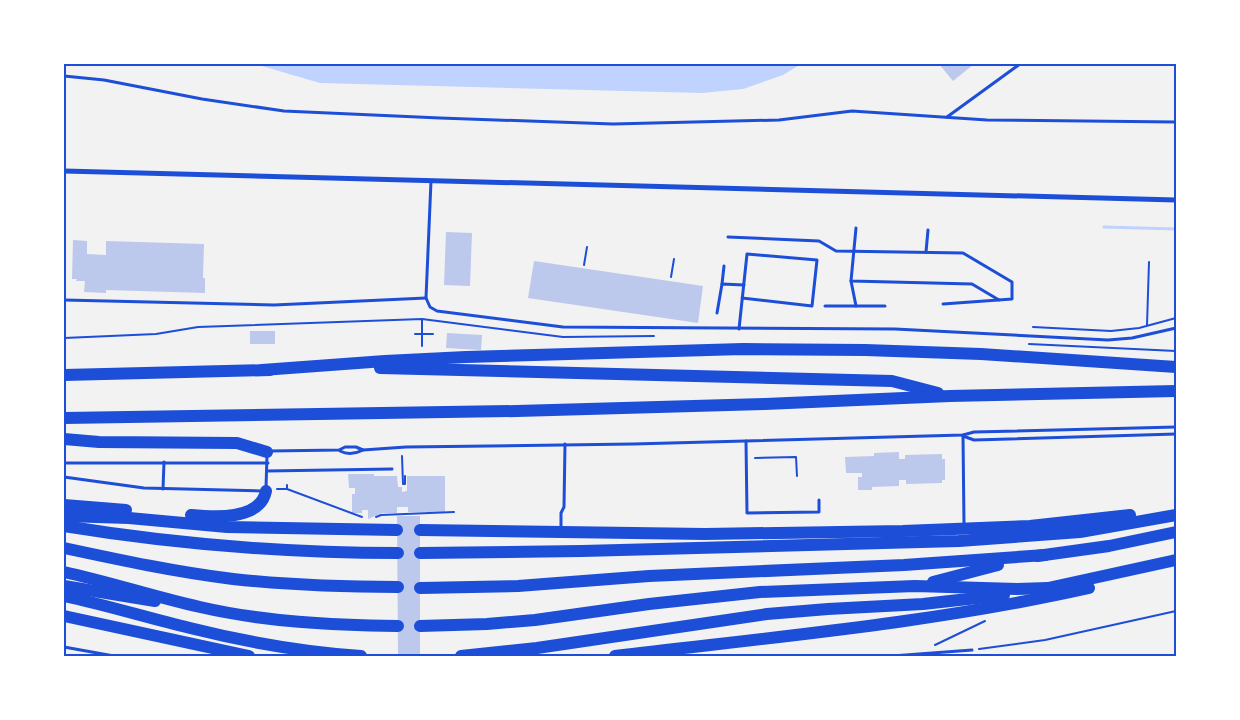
<svg xmlns="http://www.w3.org/2000/svg" width="1240" height="720" font-family="'Sofia Sans Condensed',sans-serif">
  <style>
    .water { fill: #bfd3fe }
    .lines { fill: none; stroke-linecap: round; stroke-linejoin: round }
    .stream { stroke: #bfd3fe; stroke-width: 3 }
    .building { fill: #bdc9ec }
    .path { stroke: #1d4ed8; stroke-width: 2 }
    .service { stroke: #1d4ed8; stroke-width: 3 }
    .minor { stroke: #1d4ed8; stroke-width: 5 }
    .motorway { stroke: #1d4ed8; stroke-width: 12 }
    .neatline { fill: none; stroke: #1d4ed8; stroke-width: 2 }
  </style>
  <rect width="100%" height="100%" fill="#f2f2f2"/>
  <polygon class="water" points="255,64 801,64 783,75 743,89 702,93 320,83"/>
  <g class="lines">
    <polyline class="stream" points="1104,227 1176,229"/>
  </g>
  <g class="building">
    <polygon points="939,64 974,64 953,81"/>
    <polygon points="446,232 472,233 470,286 444,285"/>
    <polygon points="73,240 87,241 87,254 106,255 106,241 204,244 203,278 205,278 205,293 106,290 106,293 84,292 85,281 76,281 77,279 72,279"/>
    <polygon points="534,261 703,286 698,323 528,298"/>
    <rect x="250" y="331" width="25" height="13"/>
    <polygon points="447,333 482,335 481,350 446,348"/>
    <polygon points="899,452 899,459 905,459 905,455 942,454 942,459 945,459 945,480 942,480 942,483 906,484 906,480 899,480 899,486 872,487 872,490 858,490 858,477 862,477 862,473 846,473 845,457 874,456 874,453"/>
    <polygon points="348,474 374,474 374,476 397,476 398,487 402,487 402,492 407,491 407,476 445,476 445,512 408,512 408,507 397,507 397,513 382,513 368,519 368,510 362,510 362,513 352,513 352,494 355,494 355,488 349,488"/>
    <polygon points="397,516 420,516 420,656 398,656"/>
  </g>
  <g class="lines">
    <g class="path">
      <polyline points="584,265 587,247"/>
      <polyline points="671,277 674,259"/>
      <polyline points="422,319 422,346"/>
      <polyline points="1147,325 1149,262"/>
      <polyline points="1033,327 1111,331 1139,328 1176,318"/>
      <polyline points="415,334 433,334"/>
      <polyline points="64,338 156,334 198,327 422,319 563,337 654,336"/>
      <polyline points="1029,344 1176,351"/>
      <polyline points="402,456 403,484 405,484 405,482"/>
      <polyline points="755,458 796,457 797,476"/>
      <polyline points="405,476 405,482"/>
      <polyline points="287,485 287,489 362,517"/>
      <polyline points="277,489 287,489"/>
      <polyline points="376,517 381,515 454,512"/>
      <polyline points="935,645 985,621"/>
      <polyline points="979,649 1045,640 1176,611"/>
    </g>
    <g class="service">
      <polyline points="64,76 104,80 202,99 284,111 440,118 613,124 779,120 852,111 987,120 1176,122"/>
      <polyline points="947,117 1020,64"/>
      <polyline points="431,181 426,298 430,307 437,311 563,327 895,329 1108,340 1132,338 1176,328"/>
      <polyline points="856,228 851,281 972,284 999,300"/>
      <polyline points="728,237 819,241 836,251 963,253 1012,282 1012,299 943,304"/>
      <polyline points="926,252 928,230"/>
      <polyline points="851,281 856,306"/>
      <polyline points="722,284 724,266"/>
      <polyline points="64,300 274,305 426,298"/>
      <polyline points="825,306 885,306"/>
      <polyline points="717,313 722,284 744,285"/>
      <polyline points="739,329 747,254 817,260 812,306 742,298"/>
      <polyline points="963,435 964,525"/>
      <polyline points="963,436 974,440 1176,434"/>
      <polyline points="746,441 747,513 819,512 819,500"/>
      <polyline points="270,451 339,450 345,447 356,447 363,450 406,447 633,444 963,435 974,432 1176,427"/>
      <path d="M340 451C348 455 355 454 363 450"/>
      <polyline points="64,463 268,463"/>
      <polyline points="267,471 392,469"/>
      <polyline points="64,477 144,488 262,491"/>
      <polyline points="266,488 267,455"/>
      <polyline points="163,489 164,462"/>
      <polyline points="561,528 561,513 564,507 565,444"/>
      <polyline points="64,647 114,656"/>
      <polyline points="892,656 972,650"/>
    </g>
    <polyline class="minor" points="64,171 1176,200"/>
    <g class="motorway">
      <polyline points="380,368 892,381 938,393"/>
      <polyline points="262,370 385,361 466,357 743,349 865,350 981,354 1176,367"/>
      <polyline points="64,375 270,370"/>
      <polyline points="64,418 517,411 765,404 950,396 1176,391"/>
      <polyline points="64,439 99,442 237,443 267,452"/>
      <polyline points="64,505 126,510"/>
      <path d="M191 515C213 517 260 521 266 491"/>
      <polyline points="64,516 129,518 227,527 397,530"/>
      <path d="M64 526C174 544 286 553 398 553"/>
      <polyline points="420,530 705,534 903,531 1030,526 1130,515"/>
      <path d="M64 548C120 560 176 572 233 579 288 585 343 587 398 587"/>
      <polyline points="420,553 582,551 959,541 1080,532 1176,515"/>
      <polyline points="1037,556 1109,546 1176,532"/>
      <path d="M64 572C110 582 155 597 200 607 265 622 332 625 398 626"/>
      <polyline points="933,582 998,565"/>
      <polyline points="64,586 155,601"/>
      <polyline points="420,588 518,586 649,576 904,565 1045,555"/>
      <path d="M64 596C106 605 148 618 190 628 246 642 303 652 361 656"/>
      <polyline points="64,616 249,656"/>
      <polyline points="420,626 487,624 535,620 649,604 760,592 915,586 1017,589 1048,588 1176,560"/>
      <polyline points="461,656 537,648 767,614 828,609 923,604 1004,595"/>
      <path d="M615 656C773 637 933 623 1089 588"/>
    </g>
  </g>
  <rect width="1240" height="720" fill="none" stroke="#ffffff" stroke-width="130"/>
  <rect x="65" y="65" width="1110" height="590" class="neatline"/>
</svg>
